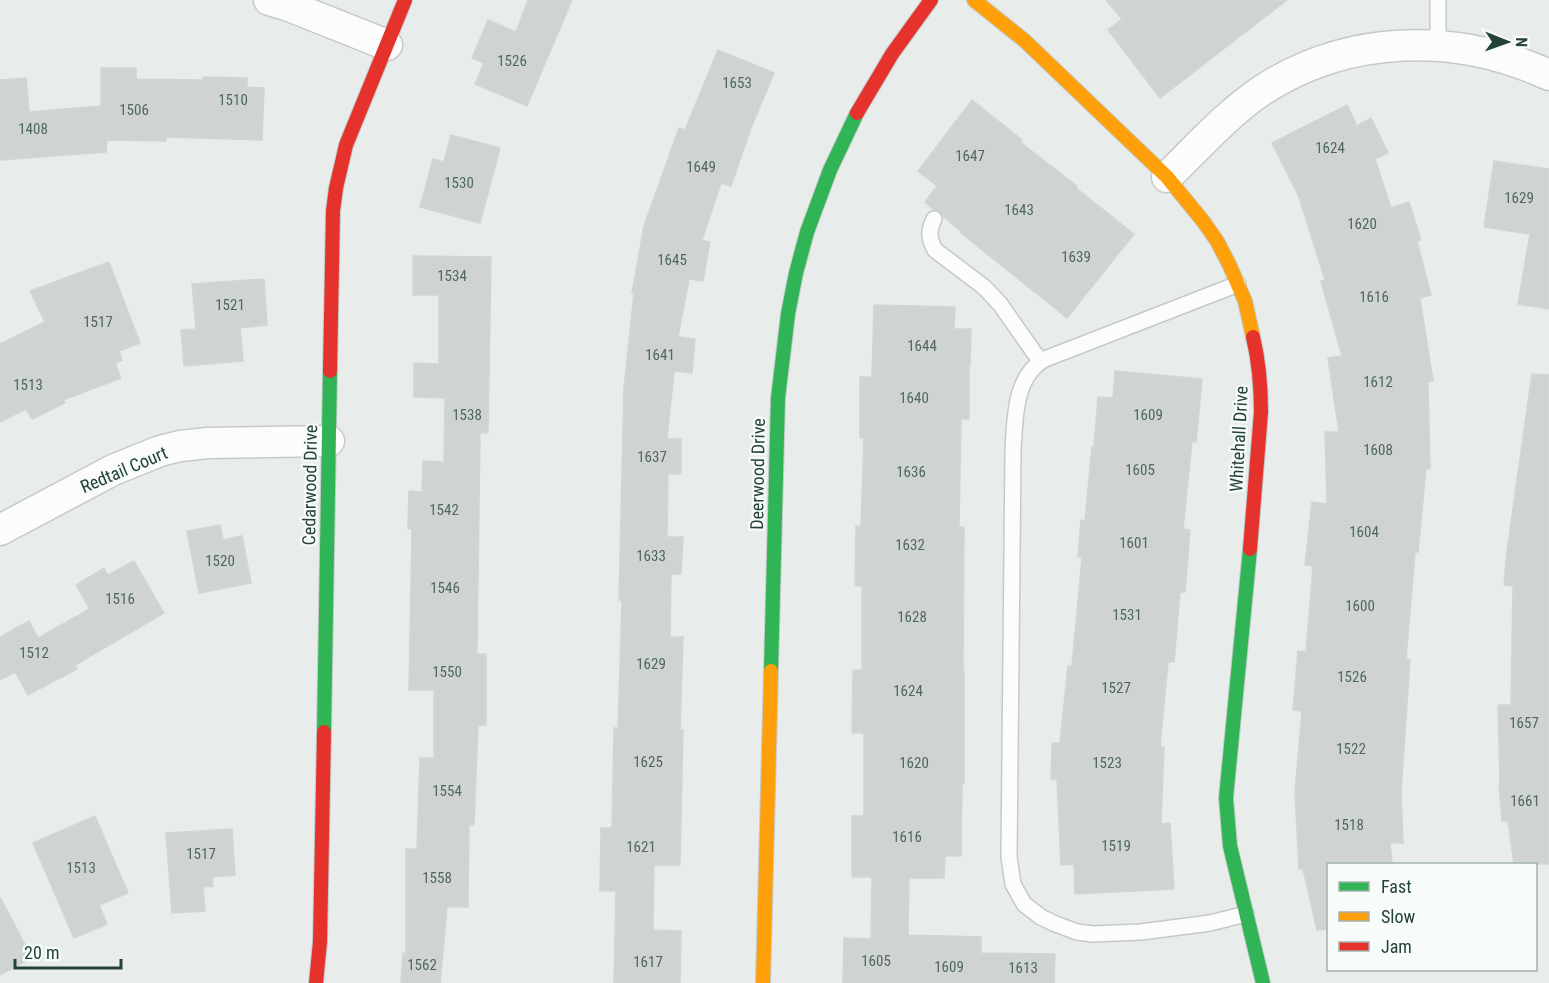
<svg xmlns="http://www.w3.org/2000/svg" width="1549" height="983" font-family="'Roboto Condensed',sans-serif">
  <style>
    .building { fill: #cfd4d2; stroke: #d1d6d4; stroke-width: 1.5 }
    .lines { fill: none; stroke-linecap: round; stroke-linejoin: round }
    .lane-casing { stroke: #c5cac8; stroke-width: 18 }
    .street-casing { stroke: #c5cac8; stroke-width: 33 }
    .fast-casing { stroke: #c3cbc8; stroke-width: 16 }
    .slow-casing { stroke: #c3cbc8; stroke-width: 16 }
    .jam-casing { stroke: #c3cbc8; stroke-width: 16 }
    .lane { stroke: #fcfcfc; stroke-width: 15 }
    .street { stroke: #fcfcfc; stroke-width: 30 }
    .fast { stroke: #30b455; stroke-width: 14 }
    .slow { stroke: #ff9f0a; stroke-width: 14 }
    .jam { stroke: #e5322d; stroke-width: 14 }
    .labels { text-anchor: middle; stroke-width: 4.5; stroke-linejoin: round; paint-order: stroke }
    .number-label { font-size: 15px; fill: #506761 }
    .street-label { font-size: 18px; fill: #24423a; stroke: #f7fbf9 }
  </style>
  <rect width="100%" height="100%" fill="#e8edeb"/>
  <g class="building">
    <polygon points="528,0 572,0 527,106 475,84 484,63 472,58 488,20 516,32"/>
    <polygon points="1106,0 1287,0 1160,98 1108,30 1122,19"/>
    <polygon points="718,50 774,73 751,128 731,186 721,183 702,240 710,242 703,281 689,279 678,337 695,339 692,373 674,371 667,439 681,439 681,474 668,474 667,537 683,537 681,574 671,574 670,637 683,637 680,730 683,730 680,865 654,865 653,930 681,931 680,983 614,983 616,891 600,891 601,828 612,828 614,728 618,728 622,600 619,600 624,388 634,293 632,293 644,226 679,128 685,130"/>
    <polygon points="101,68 136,68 136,79 203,80 203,77 247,78 247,87 264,88 262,140 166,137 166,141 107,140 106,152 1,160 0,145 0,80 26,78 29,112 101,106"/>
    <polygon points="972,100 1022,140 1020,142 1077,186 1076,188 1134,234 1067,318 961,233 962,232 944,217 941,213 933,209 925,202 937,186 918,171"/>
    <polygon points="1347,105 1357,126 1371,118 1388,153 1375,159 1391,208 1409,202 1421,240 1417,241 1431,295 1420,298 1433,381 1428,382 1430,469 1426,469 1418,552 1415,552 1406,659 1410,660 1401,791 1403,843 1390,843 1392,864 1329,864 1329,929 1317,930 1303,869 1299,869 1295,792 1302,711 1293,710 1298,651 1306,652 1313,566 1305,565 1312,502 1327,504 1325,432 1339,432 1328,358 1342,356 1321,281 1325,280 1299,197 1272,143"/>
    <polygon points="451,135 500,148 480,223 420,207 433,159 444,162"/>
    <polygon points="1494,161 1549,169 1549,309 1518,304 1530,234 1484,227"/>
    <polygon points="413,256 491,257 488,433 480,433 477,654 486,654 486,725 478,725 474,825 469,825 468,907 447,907 440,983 401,983 403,953 406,954 406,849 417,849 420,758 434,758 434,690 409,690 412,529 408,529 409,491 422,492 423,461 444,462 445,398 414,397 414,363 439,364 439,295 413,295"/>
    <polygon points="109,262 140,343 119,351 122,360 115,363 121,378 63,400 65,403 32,419 26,409 0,422 0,344 45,322 30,291"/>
    <polygon points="264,279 267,325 240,328 243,361 184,366 181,330 196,329 192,284"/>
    <polygon points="874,305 955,307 954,329 971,329 970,365 969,364 969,419 961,419 959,527 964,527 963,671 964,671 964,783 962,783 961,856 945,856 944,878 909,878 908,935 981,937 981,953 1055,954 1054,983 843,983 844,938 871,939 872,877 852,877 852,816 864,816 864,733 852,733 853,670 862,670 862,586 855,586 856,526 861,526 864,438 860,438 860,377 872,377"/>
    <polygon points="1115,371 1202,379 1196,442 1192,441 1183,529 1190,530 1185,592 1180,592 1174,662 1168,662 1160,747 1164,747 1161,824 1170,823 1174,889 1075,894 1074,864 1061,865 1057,779 1051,779 1052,743 1060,743 1068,666 1072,666 1082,557 1078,557 1081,520 1085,521 1092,447 1094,448 1098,397 1113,398"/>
    <polygon points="1532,374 1549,375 1549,864 1514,864 1508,821 1502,821 1499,783 1500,782 1498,705 1511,705 1513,586 1504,585 1507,551"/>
    <polygon points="220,525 223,540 242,536 251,583 199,593 187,531"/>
    <polygon points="134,561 164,613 75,665 77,669 28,695 15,672 0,680 0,637 29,621 38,638 90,609 76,585 104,568 108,575"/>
    <polygon points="95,816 128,893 99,905 107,924 74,938 33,843"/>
    <polygon points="232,829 235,875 212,877 213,886 203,887 205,911 172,913 166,833"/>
    <polygon points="0,897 32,958 0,975"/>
  </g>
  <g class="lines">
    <defs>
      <g id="lane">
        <polyline points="1438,0 1438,46"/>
        <path d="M934 219C928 231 929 239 935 250L984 287 1000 304 1040 361"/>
        <path d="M1238 284 1045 359C1014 376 1015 419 1013 450L1009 857 1013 884 1024 904 1041 917 1053 923 1077 932 1093 934 1141 932 1210 923 1246 914"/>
      </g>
      <g id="street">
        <polyline points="269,0 289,6 387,45"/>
        <path d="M1167 177C1197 148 1226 115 1261 91 1348 34 1456 32 1549 75"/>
        <polyline points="0,530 113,470 160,451 180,446 208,443 329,441"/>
      </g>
      <g id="fast">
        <polyline points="1250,549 1226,798 1230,846 1263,983"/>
        <polyline points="771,671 778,398 788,314 796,273 807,232 830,170 857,113"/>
        <polyline points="324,732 330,371"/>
      </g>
      <g id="slow">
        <polyline points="974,0 1025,41 1167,177 1203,221 1217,241 1229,264 1245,301 1253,337"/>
        <polyline points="763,983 771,671"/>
      </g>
      <g id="jam">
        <polyline points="857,113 892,54 931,0"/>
        <polyline points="330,371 333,211 336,188 346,145 405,0"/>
        <path d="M1250 549 1261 412C1261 386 1259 362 1253 337"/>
        <polyline points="316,983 320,942 324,732"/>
      </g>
    </defs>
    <use href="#lane" class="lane-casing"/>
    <use href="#street" class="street-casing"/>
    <use href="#fast" class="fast-casing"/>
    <use href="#slow" class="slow-casing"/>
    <use href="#jam" class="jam-casing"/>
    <use href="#lane" class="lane"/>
    <use href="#street" class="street"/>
    <use href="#fast" class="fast"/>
    <use href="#slow" class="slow"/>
    <use href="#jam" class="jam"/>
  </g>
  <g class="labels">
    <g class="number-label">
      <text x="512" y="66">1526</text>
      <text x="737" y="88">1653</text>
      <text x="233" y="105">1510</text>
      <text x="134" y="115">1506</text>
      <text x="33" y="134">1408</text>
      <text x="1330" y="153">1624</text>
      <text x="970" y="161">1647</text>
      <text x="701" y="172">1649</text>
      <text x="459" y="188">1530</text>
      <text x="1519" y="203">1629</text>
      <text x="1019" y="215">1643</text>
      <text x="1362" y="229">1620</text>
      <text x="1076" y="262">1639</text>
      <text x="672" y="265">1645</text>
      <text x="452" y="281">1534</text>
      <text x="1374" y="302">1616</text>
      <text x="230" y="310">1521</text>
      <text x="98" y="327">1517</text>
      <text x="922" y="351">1644</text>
      <text x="660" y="360">1641</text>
      <text x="1378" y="387">1612</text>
      <text x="28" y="390">1513</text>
      <text x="914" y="403">1640</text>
      <text x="467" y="420">1538</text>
      <text x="1148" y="420">1609</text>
      <text x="1378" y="455">1608</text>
      <text x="652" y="462">1637</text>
      <text x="1140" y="475">1605</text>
      <text x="911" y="477">1636</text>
      <text x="444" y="515">1542</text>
      <text x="1364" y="537">1604</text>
      <text x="1134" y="548">1601</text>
      <text x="910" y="550">1632</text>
      <text x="651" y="561">1633</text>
      <text x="220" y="566">1520</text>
      <text x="445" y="593">1546</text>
      <text x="120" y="604">1516</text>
      <text x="1360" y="611">1600</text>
      <text x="1127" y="620">1531</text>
      <text x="912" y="622">1628</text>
      <text x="34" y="658">1512</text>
      <text x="651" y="669">1629</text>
      <text x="447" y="677">1550</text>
      <text x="1352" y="682">1526</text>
      <text x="1116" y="693">1527</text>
      <text x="908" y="696">1624</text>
      <text x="1524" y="728">1657</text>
      <text x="1351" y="754">1522</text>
      <text x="648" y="767">1625</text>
      <text x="914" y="768">1620</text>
      <text x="1107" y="768">1523</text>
      <text x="447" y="796">1554</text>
      <text x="1525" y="806">1661</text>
      <text x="1349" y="830">1518</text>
      <text x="907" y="842">1616</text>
      <text x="1116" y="851">1519</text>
      <text x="641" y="852">1621</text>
      <text x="201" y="859">1517</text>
      <text x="81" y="873">1513</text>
      <text x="437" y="883">1558</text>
      <text x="876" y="966">1605</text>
      <text x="648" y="967">1617</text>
      <text x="422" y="970">1562</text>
      <text x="949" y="972">1609</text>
      <text x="1023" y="973">1613</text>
    </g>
    <g class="street-label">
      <text transform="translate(1239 439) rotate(-87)" y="6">Whitehall Drive</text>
      <text transform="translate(124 470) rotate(-23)" y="6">Redtail Court</text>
      <text transform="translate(758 474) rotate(-89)" y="6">Deerwood Drive</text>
      <text transform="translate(310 485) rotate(-89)" y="6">Cedarwood Drive</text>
    </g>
  </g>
  <rect x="1327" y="863" width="210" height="108" fill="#f7fbf9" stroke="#a3b1ad" stroke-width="1.5"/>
  <rect x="1339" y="882" width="30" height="9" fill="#30b455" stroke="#a3b1ad" stroke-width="1.5"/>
  <text x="1381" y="893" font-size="18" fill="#24423a">Fast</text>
  <rect x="1339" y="912" width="30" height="9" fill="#ff9f0a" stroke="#a3b1ad" stroke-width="1.5"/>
  <text x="1381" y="923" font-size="18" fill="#24423a">Slow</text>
  <rect x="1339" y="942" width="30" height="9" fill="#e5322d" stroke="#a3b1ad" stroke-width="1.5"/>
  <text x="1381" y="953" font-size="18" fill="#24423a">Jam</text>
  <g transform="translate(1507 42) rotate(91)" stroke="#f7fbf9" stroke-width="4.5" paint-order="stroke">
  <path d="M0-4.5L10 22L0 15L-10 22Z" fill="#24423a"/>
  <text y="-9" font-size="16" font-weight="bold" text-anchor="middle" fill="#24423a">N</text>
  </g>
  <path d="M15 959v9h106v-9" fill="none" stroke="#24423a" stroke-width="3"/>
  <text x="24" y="959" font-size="18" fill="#24423a" stroke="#f7fbf9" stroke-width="4.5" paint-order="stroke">20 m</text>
</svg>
